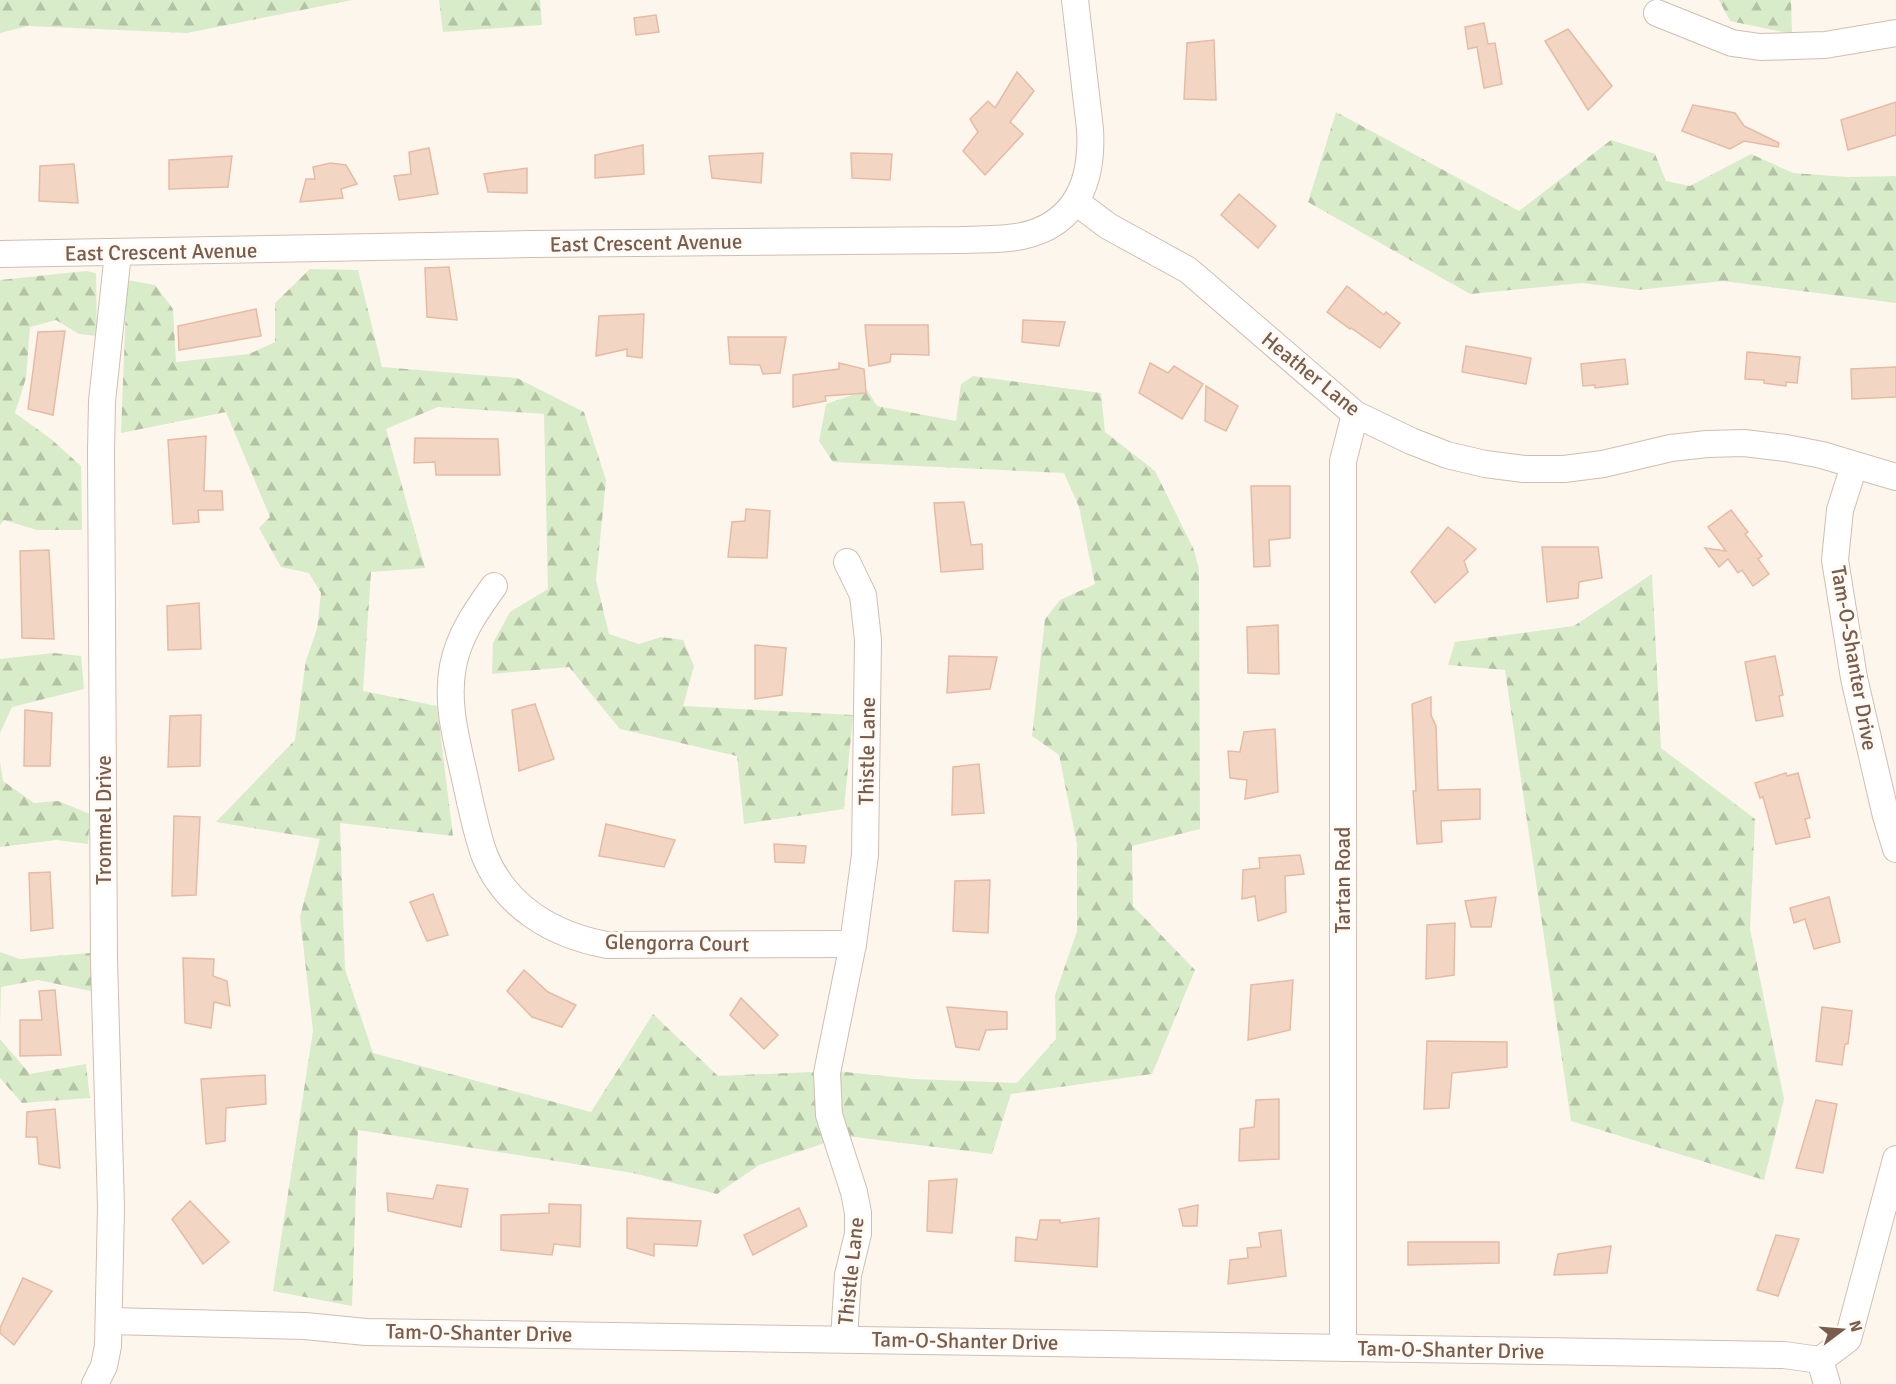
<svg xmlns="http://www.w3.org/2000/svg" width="1896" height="1384" font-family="Signika,sans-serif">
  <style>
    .forest { fill: url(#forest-firs) }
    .building { fill: #f3d5c3; stroke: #e6bba3; stroke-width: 1.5 }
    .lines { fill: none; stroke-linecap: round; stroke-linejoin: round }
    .minor-casing { stroke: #d1beb0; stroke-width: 28 }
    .minor { stroke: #fff; stroke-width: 26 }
    .labels { text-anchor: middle; stroke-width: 6; stroke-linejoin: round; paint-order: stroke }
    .street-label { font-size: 21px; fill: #7a5c4d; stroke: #fffaf3 }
  </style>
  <defs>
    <pattern id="forest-firs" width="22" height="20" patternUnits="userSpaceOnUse" patternTransform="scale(1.5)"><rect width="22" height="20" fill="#d8ecc9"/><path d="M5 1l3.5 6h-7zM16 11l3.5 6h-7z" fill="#b4c2a5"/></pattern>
  </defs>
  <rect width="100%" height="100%" fill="#fdf6ec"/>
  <g class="forest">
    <polygon points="0,0 352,0 187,33 28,26 0,33"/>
    <polygon points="439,0 540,0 542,25 443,32"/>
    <polygon points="1719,0 1791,0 1792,34 1730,21"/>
    <polygon points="1336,112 1519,211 1611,140 1655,154 1666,181 1690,186 1751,154 1793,173 1848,177 1896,176 1896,303 1723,281 1638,290 1582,283 1470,294 1308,202"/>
    <polygon points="310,269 358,270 382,367 517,378 584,412 606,480 596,580 609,634 639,644 661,637 683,640 694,666 683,706 853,715 844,809 744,824 737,756 620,729 569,667 492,674 493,643 510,612 548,589 544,414 438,407 386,429 425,568 371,572 363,691 437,706 453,836 340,823 345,969 373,1053 591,1112 653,1014 718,1076 836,1071 913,1079 1017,1083 1056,1039 1055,995 1077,931 1077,844 1059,755 1032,736 1045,619 1060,600 1095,584 1079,507 1064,473 833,462 819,441 826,404 867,390 877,406 956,421 961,384 973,376 1101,393 1105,432 1155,471 1194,550 1199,569 1200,829 1132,846 1133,906 1195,970 1152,1074 1011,1094 992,1154 846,1136 759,1165 717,1194 633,1173 358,1130 352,1306 273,1291 313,1031 300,917 320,839 216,822 295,740 306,660 317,629 321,593 309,573 281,567 259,528 270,517 226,412 121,433 127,280 155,285 173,309 176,362 249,354 275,342 275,303"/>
    <polygon points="86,271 96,273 97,336 79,334 56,320 30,327 26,378 15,413 51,439 81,466 82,530 37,530 4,520 0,525 0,280"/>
    <polygon points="1652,574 1661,748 1755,819 1750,929 1784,1099 1764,1180 1571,1121 1505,670 1448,665 1455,642 1574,626"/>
    <polygon points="54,653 81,656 84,689 12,707 0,733 0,659"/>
    <polygon points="0,761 3,781 34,803 58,801 90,814 88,844 56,840 0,847"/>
    <polygon points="0,952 20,959 90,953 95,992 38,980 1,987 0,1028"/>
    <polygon points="0,1039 30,1074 86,1064 90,1098 22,1103 0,1078"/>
  </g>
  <g class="building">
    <polygon points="656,15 659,32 636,35 634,18"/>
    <polygon points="1484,23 1488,44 1495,43 1502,84 1484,88 1477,47 1468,49 1465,27"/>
    <polygon points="1568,29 1612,86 1588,110 1545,41"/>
    <polygon points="1214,40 1216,100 1184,99 1187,43"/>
    <polygon points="1017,72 1034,91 1010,122 1023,134 985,175 963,151 978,132 970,119 988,101 995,108"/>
    <polygon points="1896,102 1896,135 1848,150 1841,120"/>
    <polygon points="1693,105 1735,113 1744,126 1779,143 1778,147 1744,141 1730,149 1682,131"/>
    <polygon points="643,145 644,174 595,178 595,155"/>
    <polygon points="429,148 438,194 399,200 394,176 411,174 409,152"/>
    <polygon points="763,153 761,183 712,178 709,156"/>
    <polygon points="851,153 892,154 890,180 852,178"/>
    <polygon points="232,156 228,187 169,189 169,160"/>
    <polygon points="330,163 346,165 357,184 341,189 343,198 300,202 306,179 315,179 313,167"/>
    <polygon points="74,164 78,203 39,201 40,166"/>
    <polygon points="527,168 527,193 488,192 484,174"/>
    <polygon points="1239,194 1276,226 1258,248 1221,215"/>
    <polygon points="449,267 457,320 427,317 425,268"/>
    <polygon points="1347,286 1384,315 1386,312 1400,323 1380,348 1351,328 1350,329 1327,312"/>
    <polygon points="256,309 261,336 179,350 178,326"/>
    <polygon points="644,314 642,358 627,356 627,349 596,356 599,316"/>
    <polygon points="1023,320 1065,322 1059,346 1022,342"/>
    <polygon points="865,325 928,325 929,355 891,354 890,362 869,366"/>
    <polygon points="65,331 53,415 28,409 38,332"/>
    <polygon points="728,337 786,337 780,373 763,374 760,365 730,364"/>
    <polygon points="1466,346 1531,358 1526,384 1462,372"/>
    <polygon points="1747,352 1800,357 1797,383 1786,382 1786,386 1764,383 1764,380 1745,379"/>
    <polygon points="1625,359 1628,384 1595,388 1595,385 1583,386 1581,364"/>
    <polygon points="839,363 864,369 866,393 825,396 826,401 793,407 793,375 839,369"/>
    <polygon points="1150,363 1168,373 1174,366 1203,384 1182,419 1139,393"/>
    <polygon points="1896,367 1896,397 1852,399 1851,369"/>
    <polygon points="1206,386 1238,406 1226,431 1205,421"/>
    <polygon points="206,436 204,491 222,491 223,510 198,510 199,522 173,524 168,440"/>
    <polygon points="415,438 498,439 500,475 436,475 435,462 414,463"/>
    <polygon points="1251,486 1290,486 1290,538 1269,540 1270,566 1254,567"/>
    <polygon points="964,502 971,545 982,544 983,569 941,572 934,503"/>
    <polygon points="746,509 770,511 767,558 728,557 732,522 745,521"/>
    <polygon points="1731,510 1748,532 1745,534 1762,556 1758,559 1769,574 1753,586 1742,570 1738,573 1728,559 1719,567 1705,548 1726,551 1708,527"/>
    <polygon points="1448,527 1476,549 1464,561 1468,572 1435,603 1411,572"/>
    <polygon points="1542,547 1598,547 1602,578 1579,582 1578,598 1547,602"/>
    <polygon points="49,550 54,639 22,638 20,551"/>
    <polygon points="199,603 201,649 168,650 167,606"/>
    <polygon points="1278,625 1279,674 1248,673 1247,627"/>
    <polygon points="755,645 786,648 782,695 755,699"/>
    <polygon points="949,656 997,657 990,689 947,693"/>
    <polygon points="1775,656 1783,695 1779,696 1783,716 1756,721 1745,662"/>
    <polygon points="1431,697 1431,715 1436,726 1438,790 1480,789 1480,819 1441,821 1442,842 1417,844 1413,791 1416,791 1412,704"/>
    <polygon points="535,704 554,759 519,771 512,710"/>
    <polygon points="25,710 52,713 50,766 24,766"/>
    <polygon points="201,715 200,766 168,767 170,716"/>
    <polygon points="1275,729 1278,792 1245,799 1247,780 1230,778 1228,751 1240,752 1244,732"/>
    <polygon points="979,764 984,813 952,815 953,767"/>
    <polygon points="1786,773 1787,776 1798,773 1810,818 1805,819 1810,837 1776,844 1763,797 1760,798 1755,783"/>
    <polygon points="174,816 200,817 196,895 172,896"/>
    <polygon points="606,824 675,840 664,867 599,856"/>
    <polygon points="774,844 806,846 804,863 775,862"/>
    <polygon points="1300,855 1304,874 1285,876 1286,912 1258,921 1255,896 1242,899 1243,870 1260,868 1259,858"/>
    <polygon points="50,872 53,928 31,931 29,873"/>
    <polygon points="990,880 988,933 953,931 955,881"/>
    <polygon points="433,894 448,935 427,941 410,902"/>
    <polygon points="1496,897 1491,927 1471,927 1465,901"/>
    <polygon points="1829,897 1840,942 1814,949 1805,919 1794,923 1790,908"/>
    <polygon points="1455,923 1454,975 1426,979 1427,925"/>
    <polygon points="183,958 214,959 213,976 227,981 230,1006 214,1002 211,1028 185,1023"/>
    <polygon points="524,970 548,992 576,1005 562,1027 532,1017 507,991"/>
    <polygon points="1293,980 1290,1030 1248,1040 1251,985"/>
    <polygon points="55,990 61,1055 20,1056 20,1020 42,1020 39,991"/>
    <polygon points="741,998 778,1035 764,1049 730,1015"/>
    <polygon points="947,1007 1007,1012 1007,1029 986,1030 979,1050 956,1047"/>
    <polygon points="1822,1007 1852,1011 1848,1044 1845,1044 1842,1065 1816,1061"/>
    <polygon points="1427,1041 1507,1042 1507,1067 1452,1073 1449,1108 1424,1109"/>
    <polygon points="265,1075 266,1104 226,1108 225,1141 206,1144 201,1079"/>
    <polygon points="1279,1099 1279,1159 1239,1161 1240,1129 1254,1127 1256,1100"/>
    <polygon points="1816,1100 1837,1104 1823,1173 1796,1168"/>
    <polygon points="55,1109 60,1168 39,1164 37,1137 26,1137 27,1112"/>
    <polygon points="957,1179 952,1233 927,1231 929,1181"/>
    <polygon points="437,1185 468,1189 461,1227 388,1211 387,1193 433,1199"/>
    <polygon points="190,1201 229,1242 203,1264 172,1219"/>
    <polygon points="549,1204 581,1205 580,1247 554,1244 552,1255 501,1250 501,1215 549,1213"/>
    <polygon points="1198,1205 1197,1226 1183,1226 1179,1209"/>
    <polygon points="799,1208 807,1226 753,1255 744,1235"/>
    <polygon points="627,1218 701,1221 697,1246 654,1244 654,1256 627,1248"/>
    <polygon points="1099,1218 1097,1267 1015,1261 1016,1237 1037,1240 1040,1220 1060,1220 1060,1223"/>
    <polygon points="1281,1230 1286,1276 1228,1284 1230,1260 1248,1258 1247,1248 1261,1247 1259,1233"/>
    <polygon points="1776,1235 1799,1239 1778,1296 1757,1290"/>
    <polygon points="1408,1242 1499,1242 1499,1263 1408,1265"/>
    <polygon points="1611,1246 1607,1273 1554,1275 1558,1254"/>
    <polygon points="23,1278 52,1291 14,1345 0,1333 0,1328"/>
  </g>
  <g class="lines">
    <defs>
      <g id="minor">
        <polyline points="1657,13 1732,43 1760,47 1825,45 1896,33"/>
        <polyline points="1076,202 1108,226 1188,270 1355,414 1411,441 1447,455 1485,464 1524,469 1564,469 1603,464 1671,448 1707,444 1744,443 1786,448 1822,455 1896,477"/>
        <path d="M0 254 532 244 961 240C981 239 1003 240 1022 236 1078 224 1093 179 1090 129L1075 0"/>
        <polyline points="1854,466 1840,510 1835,560 1854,678 1886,816 1896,849"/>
        <path d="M494 586C476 611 459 635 453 666 446 703 456 738 464 774 470 801 475 828 484 854 505 907 553 935 607 945L853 944"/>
        <polyline points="110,1321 305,1326 366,1332 1784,1355 1820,1360"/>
        <polyline points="844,1339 848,1275 858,1234 858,1213 854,1192 829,1115 827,1073 853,944 865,855 868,640 863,595 847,562"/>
        <polyline points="1343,1348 1343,461 1355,414"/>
        <polyline points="95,1384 104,1366 108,1346 111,1207 104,959 101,452 102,401 118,253"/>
        <polyline points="1827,1384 1820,1360 1848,1339 1896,1159"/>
      </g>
    </defs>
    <use href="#minor" class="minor-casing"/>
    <use href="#minor" class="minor"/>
  </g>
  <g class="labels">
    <g class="street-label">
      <text transform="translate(646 243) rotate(-1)" y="7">East Crescent Avenue</text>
      <text transform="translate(161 252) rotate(-1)" y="7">East Crescent Avenue</text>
      <text transform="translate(1311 374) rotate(39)" y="7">Heather Lane</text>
      <text transform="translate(1854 658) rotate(80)" y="7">Tam-O-Shanter Drive</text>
      <text transform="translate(867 751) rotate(-89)" y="7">Thistle Lane</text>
      <text transform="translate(104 820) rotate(-90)" y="7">Trommel Drive</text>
      <text transform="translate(1343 880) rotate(-90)" y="7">Tartan Road</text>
      <text transform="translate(677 943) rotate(1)" y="7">Glengorra Court</text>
      <text transform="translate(851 1271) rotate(-84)" y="7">Thistle Lane</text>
      <text transform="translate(479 1333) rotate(1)" y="7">Tam-O-Shanter Drive</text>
      <text transform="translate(965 1341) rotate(1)" y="7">Tam-O-Shanter Drive</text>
      <text transform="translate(1451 1350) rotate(1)" y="7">Tam-O-Shanter Drive</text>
    </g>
  </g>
  <g transform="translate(1842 1330) rotate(74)" stroke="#fffaf3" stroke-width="4.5" paint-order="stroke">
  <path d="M0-4.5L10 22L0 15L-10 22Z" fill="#7a5c4d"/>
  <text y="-9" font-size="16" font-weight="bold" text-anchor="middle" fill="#7a5c4d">N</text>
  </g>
</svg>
